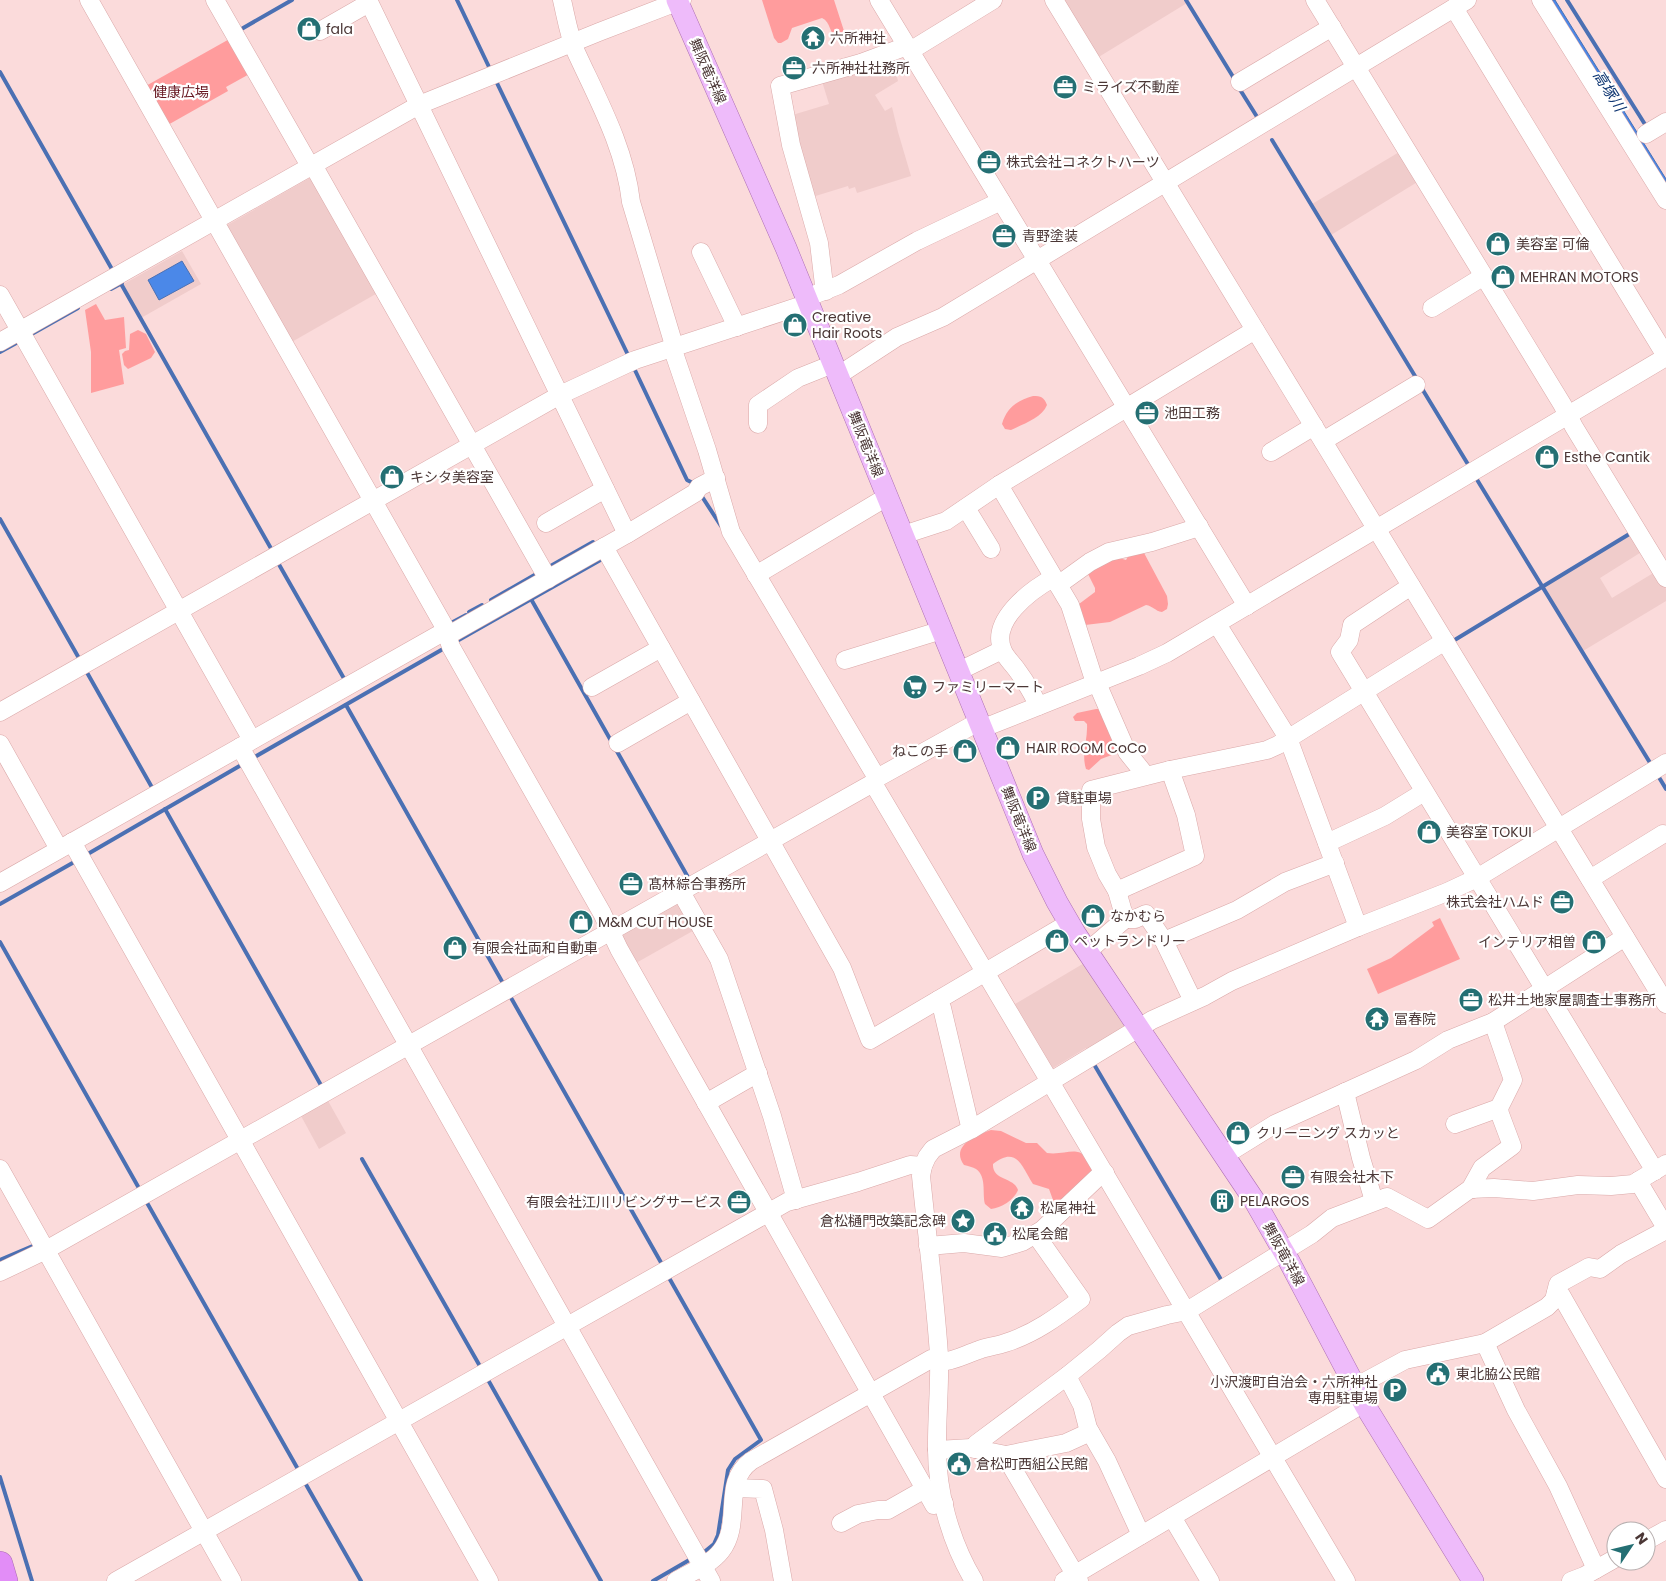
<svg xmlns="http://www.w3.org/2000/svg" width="1666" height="1581" font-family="Poppins,'Noto Sans JP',sans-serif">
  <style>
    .built { fill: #f0cccb }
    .green { fill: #ff9c9d }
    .water { fill: #4b88e8; stroke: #4b70b3 }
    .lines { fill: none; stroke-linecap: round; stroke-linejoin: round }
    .stream { stroke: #4b70b3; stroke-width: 4 }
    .minor-casing { stroke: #daa8a8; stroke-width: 19 }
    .major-casing { stroke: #ad6fb3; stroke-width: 22 }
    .highway-casing { stroke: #ad6fb3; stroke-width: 26 }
    .minor { stroke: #fff; stroke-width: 18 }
    .major { stroke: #eebbfa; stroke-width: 21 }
    .highway { stroke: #e28df7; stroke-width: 25 }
    .labels { text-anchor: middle; stroke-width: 4.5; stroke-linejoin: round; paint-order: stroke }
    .poi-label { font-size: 14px; fill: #4b3736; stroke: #fff; text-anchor: start }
    .street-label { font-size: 14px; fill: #4b3736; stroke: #fff }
    .park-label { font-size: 14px; fill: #66151f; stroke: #fff }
    .water-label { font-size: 15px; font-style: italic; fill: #0f3672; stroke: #fff }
  </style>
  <rect width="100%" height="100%" fill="#fbdbdb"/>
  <g class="built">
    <polygon points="1062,0 1185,0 1187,3 1097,58"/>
    <polygon points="891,56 898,81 875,95 885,111 892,107 898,132 911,176 857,193 855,187 849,189 848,186 809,198 789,116 829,104 821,78"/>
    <polygon points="1401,151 1419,181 1331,235 1312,204"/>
    <polygon points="315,175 381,291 290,343 224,227"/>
    <polygon points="182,251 201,284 141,318 122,285"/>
    <polygon points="1632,533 1643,551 1600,578 1612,598 1655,572 1666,589 1666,601 1583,651 1544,587"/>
    <polygon points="682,899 698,928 636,963 622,936 623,932"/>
    <polygon points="1086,962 1126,1021 1124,1030 1088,1051 1086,1048 1053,1068 1015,1004"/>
    <polygon points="327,1099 346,1133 319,1149 300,1114"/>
  </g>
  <g class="green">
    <path d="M762 0H834L845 34 842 38 838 39C829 34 831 22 822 18L792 28 788 39 781 43H778L774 38Z"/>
    <polygon points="233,37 253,72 226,87 228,91 166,126 144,87"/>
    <polygon points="96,304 105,320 124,317 126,348 119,350 124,384 91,393 91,352 85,310"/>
    <polygon points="138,330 146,334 155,352 151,358 128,369 124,365 122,354 125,351 129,350 130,334"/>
    <path d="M1033 396C1041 396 1044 397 1047 405 1042 418 1023 424 1011 430L1005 429 1002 424C1007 407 1017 401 1033 396Z"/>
    <path d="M1143 551 1167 596 1168 604 1167 609 1162 612C1155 611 1153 606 1146 605L1110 622 1085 625 1075 607 1095 592V588L1087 572 1091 564 1119 558 1126 560 1130 553Z"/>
    <path d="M1096 709H1101L1119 749 1117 753 1101 759 1089 770 1086 769C1081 753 1088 740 1087 724L1084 721H1075L1073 717 1077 713Z"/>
    <polygon points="1440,918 1460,959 1378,994 1367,969 1391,958 1434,926 1432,922"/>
    <path d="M991 1130 1001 1131 1026 1143H1037L1047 1153C1069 1156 1083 1140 1092 1171L1047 1213 1046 1210 1053 1200 1049 1189 1033 1184C1022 1167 1017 1145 993 1164 992 1181 1014 1177 1018 1190 1014 1200 1001 1208 991 1209L985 1204C982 1193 987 1177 976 1169 973 1167 968 1166 964 1165 950 1146 976 1135 991 1130Z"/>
  </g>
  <g class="water">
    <polygon points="1550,0 1555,0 1666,179 1666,186"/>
    <polygon points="182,261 194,281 159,300 148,280"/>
  </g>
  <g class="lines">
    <g class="stream">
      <polyline points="457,0 490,69"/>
      <polyline points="1186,0 1235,80"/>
      <polyline points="1567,0 1646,126"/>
      <polyline points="238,31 292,0"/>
      <polyline points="0,72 113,271"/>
      <polyline points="496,81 629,357"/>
      <polyline points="1239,88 1259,120"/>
      <polyline points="1272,140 1418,381"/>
      <polyline points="120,282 273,552"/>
      <polyline points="111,289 122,283"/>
      <polyline points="30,335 78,308"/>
      <polyline points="0,352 20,341"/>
      <polyline points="633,366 687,480 695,484"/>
      <polyline points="1421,387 1469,466"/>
      <polyline points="1476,478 1652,766"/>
      <polyline points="701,495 721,526"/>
      <polyline points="0,519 80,660"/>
      <polyline points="277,561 346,682"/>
      <polyline points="547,568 593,542"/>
      <polyline points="531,599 689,879"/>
      <polyline points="491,600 538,573"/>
      <polyline points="469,612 482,605"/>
      <polyline points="451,623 466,615"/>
      <polyline points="457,641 604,558"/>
      <polyline points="1453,641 1631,533"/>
      <polyline points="85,669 154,791"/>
      <polyline points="346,705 504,985"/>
      <polyline points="253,758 443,649"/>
      <polyline points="1657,774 1666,789"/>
      <polyline points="165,809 322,1087"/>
      <polyline points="86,855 243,764"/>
      <polyline points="0,904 76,861"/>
      <polyline points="0,942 140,1190"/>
      <polyline points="510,996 663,1266"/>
      <polyline points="1095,1066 1223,1283"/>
      <polyline points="362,1159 481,1368"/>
      <polyline points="146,1201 299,1471"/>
      <polyline points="0,1260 35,1245"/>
      <polyline points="668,1276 761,1440 735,1459 728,1470 718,1535 714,1544 703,1553"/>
      <polyline points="487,1378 601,1581"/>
      <polyline points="0,1477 32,1581"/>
      <polyline points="304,1481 361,1581"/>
      <polyline points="653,1581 691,1559"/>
    </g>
    <defs>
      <g id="minor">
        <polyline points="89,0 444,626 451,647 602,913 619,949 925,1489 934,1505 944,1503"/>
        <polyline points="215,0 310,166"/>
        <polyline points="368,0 627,534"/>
        <path d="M562 0C566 17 569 36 576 52 598 100 625 148 631 202L673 342 674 353 707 450 731 532 877 778"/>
        <polyline points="879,0 1247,606"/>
        <polyline points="1054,0 1666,1004"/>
        <polyline points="1315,0 1562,404 1574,427 1666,578"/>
        <polyline points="1541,0 1666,200"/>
        <polyline points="1454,8 1666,356"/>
        <polyline points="320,31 369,3"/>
        <polyline points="910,51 993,0"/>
        <polyline points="1240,82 1332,27"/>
        <polyline points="1646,134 1666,122"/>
        <polyline points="313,165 548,579"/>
        <polyline points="701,252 737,327"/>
        <polyline points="826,291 824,285 819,243 791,145 780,86 861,63 907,46"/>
        <polyline points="816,294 839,285 917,241 1001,201"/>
        <polyline points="0,295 252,740"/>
        <polyline points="1432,308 1484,276"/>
        <polyline points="0,342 419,105 599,32 682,0"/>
        <polyline points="838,375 845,371 897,337 943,317 1467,0"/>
        <polyline points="758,424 758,405 798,378 833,364"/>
        <polyline points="1323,441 1416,385"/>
        <polyline points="1271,452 1314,426"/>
        <polyline points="999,485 1070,605 1095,683"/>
        <polyline points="966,508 991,549"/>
        <polyline points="546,523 605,489"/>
        <polyline points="903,535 946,521 999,485 1255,330"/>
        <polyline points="604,547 842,968 870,1040 1069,923"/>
        <polyline points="756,575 880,501 888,498"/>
        <polyline points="1058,585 1090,562 1109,552 1152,542 1193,529 1199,526"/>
        <polyline points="1411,586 1352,625 1349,640 1340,652 1655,1171"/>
        <polyline points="1217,624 1288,738 1358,927"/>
        <polyline points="845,660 942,630"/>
        <polyline points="959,671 1002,650"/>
        <polyline points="1097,683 1127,752 1143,772 1144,776"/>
        <polyline points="592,687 661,648"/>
        <path d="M1038 706C1033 693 1025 681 1017 670 1013 664 1006 658 1003 651 989 621 1031 590 1053 578"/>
        <polyline points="0,712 560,395 635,360 809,303"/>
        <polyline points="618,743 691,701"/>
        <polyline points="0,744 59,849"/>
        <polyline points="240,747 711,1581"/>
        <polyline points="873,783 1346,1581"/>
        <polyline points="72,842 489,1581"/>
        <polyline points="1327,843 1385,816 1424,792"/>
        <polyline points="1590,879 1663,834"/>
        <polyline points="0,883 438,635 454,632 627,534 695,493 699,487 716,478"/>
        <polyline points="1117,891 1195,856 1186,815 1170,770"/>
        <polyline points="681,892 719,959 772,1116 796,1200"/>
        <polyline points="1125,919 1135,919 1146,914 1164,941 1193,1001"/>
        <polyline points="1164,941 1237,910 1285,882 1335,863"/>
        <polyline points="1088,951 1125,919 1117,891 1107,874 1096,847 1091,819 1091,790 1170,770 1267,750 1278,745 1445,641"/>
        <polyline points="938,1000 942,1008 969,1122 972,1129"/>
        <polyline points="1345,1092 1361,1158 1374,1201"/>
        <polyline points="706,1103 758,1073"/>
        <polyline points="1455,1124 1499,1108"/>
        <polyline points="1225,1155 1275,1124 1416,1060 1448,1040 1493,1022 1625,937"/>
        <polyline points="0,1169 232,1581"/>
        <polyline points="1638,1181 1666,1228"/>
        <polyline points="1473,1189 1472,1186 1482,1168 1512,1146 1500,1114 1499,1108 1513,1080 1493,1022"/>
        <polyline points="928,1246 964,1243 1002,1248 1022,1242 1042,1230 1098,1177 1105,1173"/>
        <polyline points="0,1272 46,1250 873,783 877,778 971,726 991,725 1139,666 1167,653 1666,357"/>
        <polyline points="1556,1293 1561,1295 1666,1479"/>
        <polyline points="1485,1343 1516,1410 1558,1486 1596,1569"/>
        <path d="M939 1362C953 1362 966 1354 979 1350 987 1347 996 1346 1005 1343 1034 1334 1057 1317 1081 1299L1036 1235"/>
        <polyline points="1067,1376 1082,1405 1088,1428 1107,1461 1141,1535"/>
        <polyline points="1355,1387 1405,1360 1485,1343 1547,1307 1554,1300 1558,1284 1589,1267 1600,1269 1621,1254 1666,1230"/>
        <polyline points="975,1449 976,1444 1067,1376 1099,1350 1118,1333 1128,1326 1167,1315 1187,1311 1312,1234 1332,1218 1387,1197 1428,1219 1470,1189 1494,1188 1533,1191 1578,1185 1611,1186 1633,1184 1666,1164"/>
        <polyline points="937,1450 971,1448 1006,1455 1066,1443 1090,1432"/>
        <polyline points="1006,1455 1007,1459 1079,1581"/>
        <polyline points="735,1488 763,1489 774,1530 783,1581"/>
        <polyline points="1172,1517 1210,1581"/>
        <polyline points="841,1523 858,1514 878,1510 888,1510 925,1489"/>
        <polyline points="1646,1541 1666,1530"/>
        <polyline points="116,1581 787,1202 858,1182 910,1165 923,1166"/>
        <path d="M676 1581C691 1572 710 1565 721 1551 743 1523 721 1483 751 1461L931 1359H939"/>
        <path d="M974 1581C950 1541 936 1490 937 1443 937 1413 940 1384 939 1355 935 1295 927 1236 921 1176L923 1166 927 1157 933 1149 972 1129 1152 1020 1205 996 1232 981 1358 927 1447 892 1477 878 1666 763"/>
        <polyline points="1064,1581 1364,1403"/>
        <polyline points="1571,1581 1584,1576 1616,1558"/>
      </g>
      <polyline id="major" points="677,0 786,248 1033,854 1057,902 1075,933 1254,1200 1289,1261 1366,1407 1473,1581"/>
      <polyline id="highway" points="0,1564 5,1581"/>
    </defs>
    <use href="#minor" class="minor-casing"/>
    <use href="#major" class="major-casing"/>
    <use href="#highway" class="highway-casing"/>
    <use href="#minor" class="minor"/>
    <use href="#major" class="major"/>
    <use href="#highway" class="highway"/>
  </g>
  <defs>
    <symbol id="shop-disc" viewBox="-11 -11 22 22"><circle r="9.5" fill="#246f73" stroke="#fff"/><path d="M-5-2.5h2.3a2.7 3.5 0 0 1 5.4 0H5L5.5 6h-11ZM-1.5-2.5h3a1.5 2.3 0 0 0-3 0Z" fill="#fff"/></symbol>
    <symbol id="temple-disc" viewBox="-11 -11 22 22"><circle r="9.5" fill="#246f73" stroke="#fff"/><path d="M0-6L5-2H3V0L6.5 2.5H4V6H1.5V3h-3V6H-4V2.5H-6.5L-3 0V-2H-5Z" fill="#fff"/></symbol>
    <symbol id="office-disc" viewBox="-11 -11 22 22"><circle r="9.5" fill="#246f73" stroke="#fff"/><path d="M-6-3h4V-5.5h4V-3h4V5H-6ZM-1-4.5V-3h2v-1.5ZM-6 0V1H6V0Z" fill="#fff"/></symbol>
    <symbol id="supermarket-disc" viewBox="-11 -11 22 22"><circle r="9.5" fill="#246f73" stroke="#fff"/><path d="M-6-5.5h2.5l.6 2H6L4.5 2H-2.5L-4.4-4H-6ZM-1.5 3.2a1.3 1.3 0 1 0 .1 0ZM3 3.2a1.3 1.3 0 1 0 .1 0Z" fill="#fff"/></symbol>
    <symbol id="parking-disc" viewBox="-11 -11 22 22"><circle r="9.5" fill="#246f73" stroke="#fff"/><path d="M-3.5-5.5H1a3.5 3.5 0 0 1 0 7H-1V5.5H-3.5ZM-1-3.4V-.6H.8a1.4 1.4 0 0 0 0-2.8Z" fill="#fff"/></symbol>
    <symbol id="building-disc" viewBox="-11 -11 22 22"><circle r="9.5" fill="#246f73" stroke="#fff"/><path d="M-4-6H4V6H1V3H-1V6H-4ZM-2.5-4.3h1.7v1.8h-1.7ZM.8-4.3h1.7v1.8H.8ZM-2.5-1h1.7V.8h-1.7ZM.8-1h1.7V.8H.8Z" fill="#fff"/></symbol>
    <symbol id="sight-disc" viewBox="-11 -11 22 22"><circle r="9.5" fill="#246f73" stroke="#fff"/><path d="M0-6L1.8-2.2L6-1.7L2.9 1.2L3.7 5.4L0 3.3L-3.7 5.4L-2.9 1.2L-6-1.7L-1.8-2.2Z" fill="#fff"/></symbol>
    <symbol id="civic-disc" viewBox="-11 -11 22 22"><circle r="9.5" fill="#246f73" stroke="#fff"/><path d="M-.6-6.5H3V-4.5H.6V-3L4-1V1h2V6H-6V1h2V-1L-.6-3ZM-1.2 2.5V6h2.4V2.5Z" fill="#fff"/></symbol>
  </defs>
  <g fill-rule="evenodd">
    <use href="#shop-disc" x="295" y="15" width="28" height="28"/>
    <use href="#temple-disc" x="799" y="24" width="28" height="28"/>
    <use href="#office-disc" x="780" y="54" width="28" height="28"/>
    <use href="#office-disc" x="1051" y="73" width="28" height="28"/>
    <use href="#office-disc" x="975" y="148" width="28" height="28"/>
    <use href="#office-disc" x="990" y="222" width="28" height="28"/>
    <use href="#shop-disc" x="1484" y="230" width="28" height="28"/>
    <use href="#shop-disc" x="1489" y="263" width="28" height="28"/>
    <use href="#shop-disc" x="781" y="311" width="28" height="28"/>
    <use href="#office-disc" x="1133" y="399" width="28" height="28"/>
    <use href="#shop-disc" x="1533" y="443" width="28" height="28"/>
    <use href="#shop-disc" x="378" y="463" width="28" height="28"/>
    <use href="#supermarket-disc" x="901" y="673" width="28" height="28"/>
    <use href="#shop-disc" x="994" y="734" width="28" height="28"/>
    <use href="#shop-disc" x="951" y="737" width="28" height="28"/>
    <use href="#parking-disc" x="1024" y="784" width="28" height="28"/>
    <use href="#shop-disc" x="1415" y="818" width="28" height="28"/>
    <use href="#office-disc" x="617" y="870" width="28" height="28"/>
    <use href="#office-disc" x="1548" y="888" width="28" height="28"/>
    <use href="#shop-disc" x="1079" y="902" width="28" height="28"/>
    <use href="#shop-disc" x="567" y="908" width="28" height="28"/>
    <use href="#shop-disc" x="1043" y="927" width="28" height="28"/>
    <use href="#shop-disc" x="1580" y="928" width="28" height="28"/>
    <use href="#shop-disc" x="441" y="934" width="28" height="28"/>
    <use href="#office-disc" x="1457" y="986" width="28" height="28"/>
    <use href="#temple-disc" x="1363" y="1005" width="28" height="28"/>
    <use href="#shop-disc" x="1224" y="1119" width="28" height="28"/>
    <use href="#office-disc" x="1279" y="1163" width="28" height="28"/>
    <use href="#building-disc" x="1208" y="1187" width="28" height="28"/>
    <use href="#office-disc" x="725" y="1188" width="28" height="28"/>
    <use href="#temple-disc" x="1008" y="1194" width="28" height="28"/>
    <use href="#sight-disc" x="949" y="1207" width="28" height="28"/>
    <use href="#civic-disc" x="981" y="1220" width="28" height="28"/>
    <use href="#civic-disc" x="1424" y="1360" width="28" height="28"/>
    <use href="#parking-disc" x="1381" y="1376" width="28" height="28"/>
    <use href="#civic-disc" x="945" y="1450" width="28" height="28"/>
  </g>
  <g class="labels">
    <g class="poi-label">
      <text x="326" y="34">fala</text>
      <text x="830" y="43">六所神社</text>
      <text x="812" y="73">六所神社社務所</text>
      <text x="1082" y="92">ミライズ不動産</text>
      <text x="1006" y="167">株式会社コネクトハーツ</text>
      <text x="1022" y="241">青野塗装</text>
      <text x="1516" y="249">美容室 可倫</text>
      <text x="1520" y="282">MEHRAN MOTORS</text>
      <text x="812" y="322">Creative<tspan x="812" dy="16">Hair Roots</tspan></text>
      <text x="1164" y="418">池田工務</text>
      <text x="1564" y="462">Esthe Cantik</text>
      <text x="410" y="482">キシタ美容室</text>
      <text x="932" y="692">ファミリーマート</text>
      <text x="1026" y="753">HAIR ROOM CoCo</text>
      <text x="948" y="756" text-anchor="end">ねこの手</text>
      <text x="1056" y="803">貸駐車場</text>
      <text x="1446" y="837">美容室 TOKUI</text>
      <text x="648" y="889">髙林綜合事務所</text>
      <text x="1544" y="907" text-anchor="end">株式会社ハムド</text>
      <text x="1110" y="921">なかむら</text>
      <text x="598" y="927">M&amp;M CUT HOUSE</text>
      <text x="1074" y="946">ペットランドリー</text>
      <text x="1576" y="947" text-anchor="end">インテリア相曽</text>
      <text x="472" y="953">有限会社両和自動車</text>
      <text x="1488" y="1005">松井土地家屋調査士事務所</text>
      <text x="1394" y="1024">冨春院</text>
      <text x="1256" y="1138">クリーニング スカッと</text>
      <text x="1310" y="1182">有限会社木下</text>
      <text x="1240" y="1206">PELARGOS</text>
      <text x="722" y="1207" text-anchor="end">有限会社江川リビングサービス</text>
      <text x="1040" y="1213">松尾神社</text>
      <text x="946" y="1226" text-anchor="end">倉松樋門改築記念碑</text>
      <text x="1012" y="1239">松尾会館</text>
      <text x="1456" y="1379">東北脇公民館</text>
      <text x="1378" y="1387" text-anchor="end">小沢渡町自治会・六所神社<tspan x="1378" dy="16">専用駐車場</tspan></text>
      <text x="976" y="1469">倉松町西組公民館</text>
    </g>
    <g class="street-label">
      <text transform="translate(708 71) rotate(66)" y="5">舞阪竜洋線</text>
      <text transform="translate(866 444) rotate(68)" y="5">舞阪竜洋線</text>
      <text transform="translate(1019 819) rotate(68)" y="5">舞阪竜洋線</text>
      <text transform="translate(1284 1254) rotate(61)" y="5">舞阪竜洋線</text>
    </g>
    <g class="park-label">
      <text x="181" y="97">健康広場</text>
    </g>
    <g class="water-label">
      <text transform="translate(1609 91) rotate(58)" y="5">高塚川</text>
    </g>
  </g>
  <g transform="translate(1631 1546) rotate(55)"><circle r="24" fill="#ffffff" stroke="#b7afaf"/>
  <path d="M0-4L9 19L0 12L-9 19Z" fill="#246f73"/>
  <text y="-8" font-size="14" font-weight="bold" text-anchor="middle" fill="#4b3736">N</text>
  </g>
</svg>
